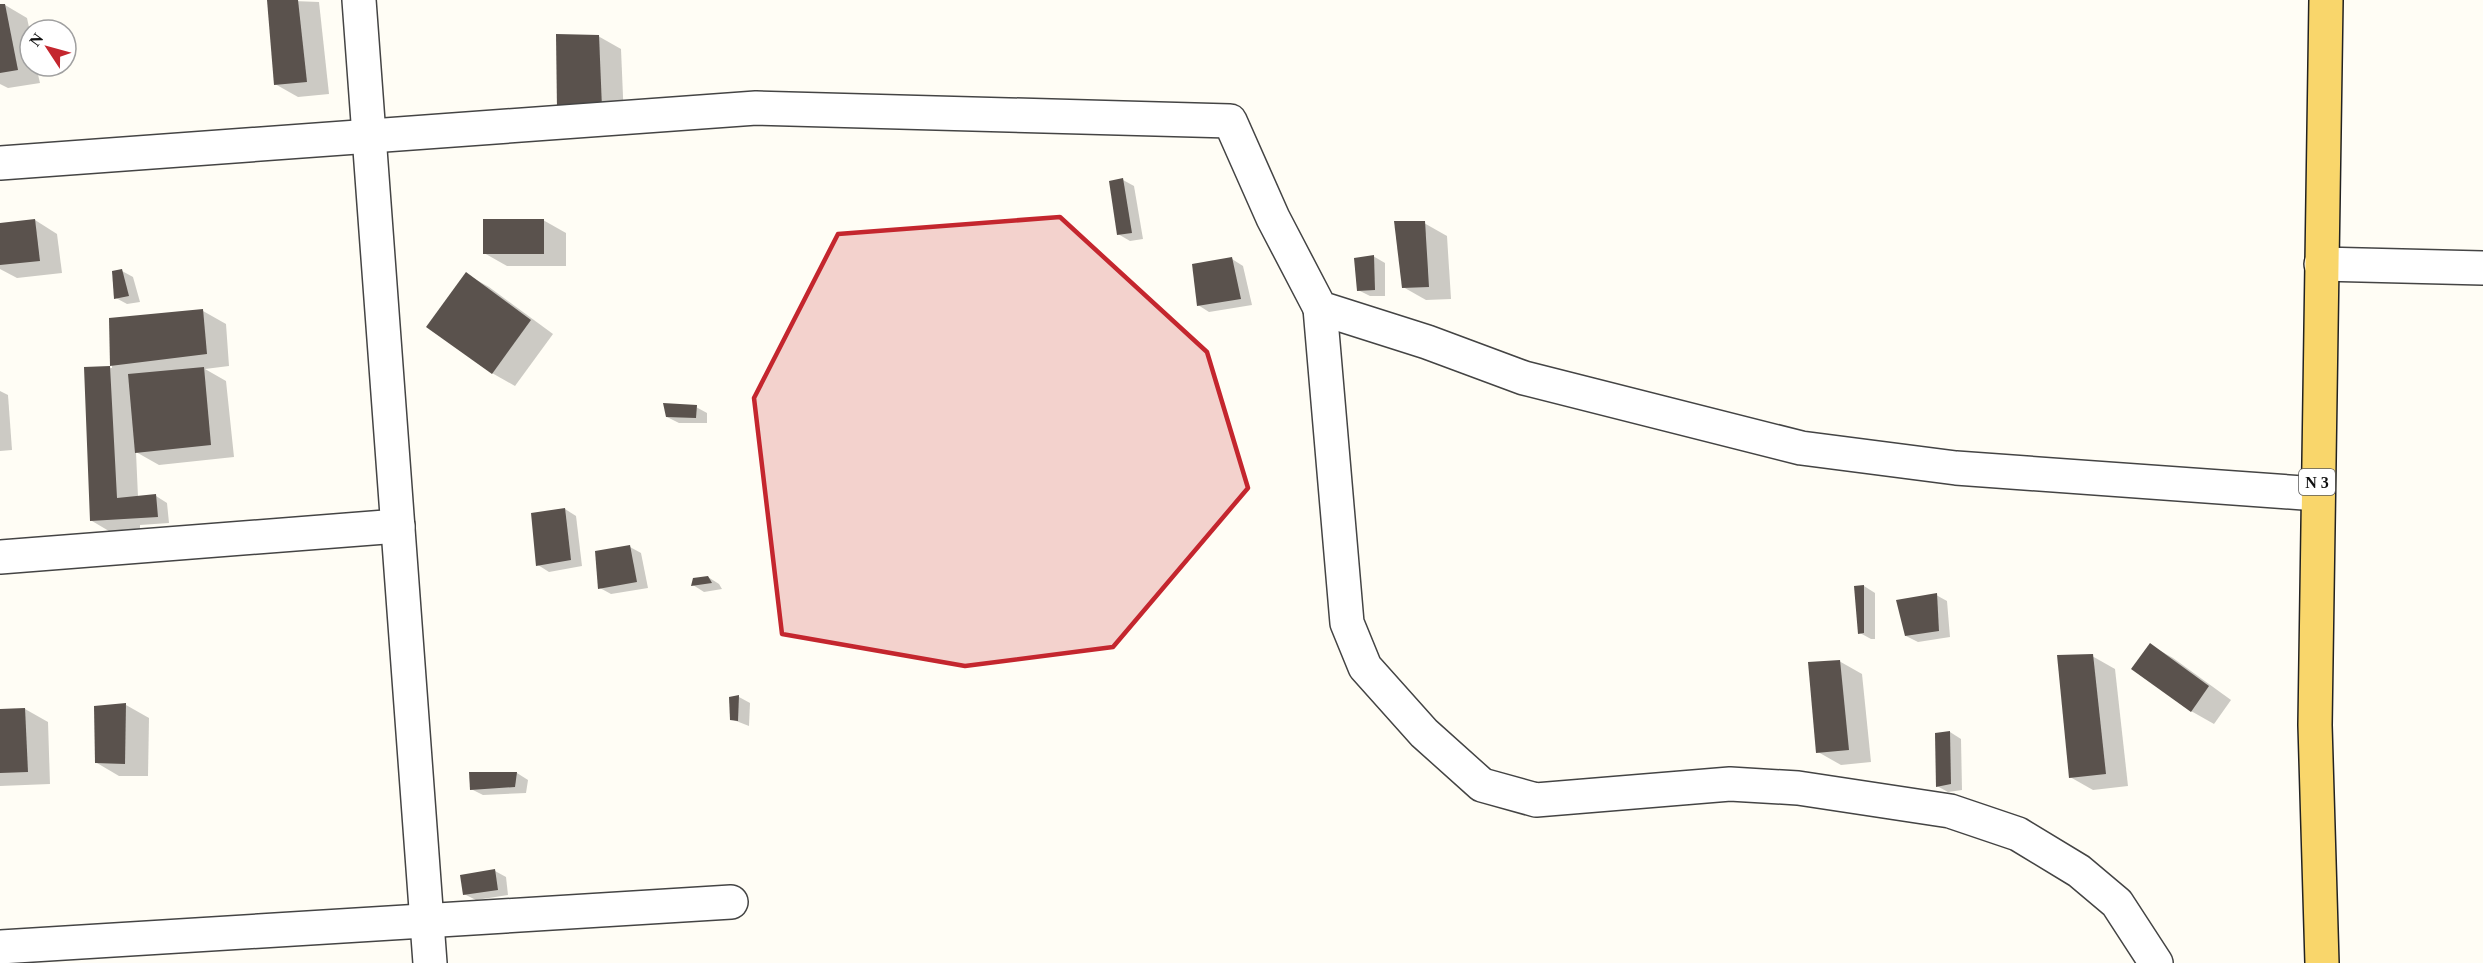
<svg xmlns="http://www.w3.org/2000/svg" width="2483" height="963" font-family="'Times New Roman',serif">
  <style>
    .shadow { fill: #0003 }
    .building { fill: #5a524d }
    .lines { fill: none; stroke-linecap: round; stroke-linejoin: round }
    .street-casing { stroke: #444; stroke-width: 36 }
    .primary-casing { stroke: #222; stroke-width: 36 }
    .street { stroke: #fff; stroke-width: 33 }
    .primary { stroke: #f9d66b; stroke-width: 33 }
    .marked { fill: #c4262e; fill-opacity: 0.2; stroke: #c4262e; stroke-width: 4.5; stroke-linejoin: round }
    .labels { text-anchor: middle; stroke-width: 6; stroke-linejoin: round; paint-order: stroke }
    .shield { fill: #fff; stroke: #585858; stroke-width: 1.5 }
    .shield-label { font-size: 16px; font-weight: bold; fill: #111 }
  </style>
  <rect width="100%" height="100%" fill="#fffdf5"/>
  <g class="shadow">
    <polygon points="269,0 319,2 329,94 298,97 275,84"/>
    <polygon points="5,5 27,18 30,32 30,66 36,66 40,83 8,88 0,84 0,6"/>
    <polygon points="598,36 621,49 624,120 581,123"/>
    <polygon points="1123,180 1134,186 1143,239 1130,241 1118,234"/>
    <polygon points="35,220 57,234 62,273 17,278 0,269 0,224"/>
    <polygon points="543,220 566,233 566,266 507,266 484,253"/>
    <polygon points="1424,223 1447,236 1451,299 1426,300 1403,287"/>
    <polygon points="1373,256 1385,263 1385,296 1370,296 1358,290"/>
    <polygon points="1232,259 1243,266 1252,305 1209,312 1198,305"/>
    <polygon points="122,271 133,277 140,302 127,304 116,298"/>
    <polygon points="466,274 489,287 553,334 515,386 492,373"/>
    <polygon points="203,311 226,324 229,366 205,369 226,381 234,457 159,465 136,452 138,497 156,496 167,503 169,523 140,525 140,533 114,534 92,521 85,369 112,368 111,319"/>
    <polygon points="0,391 8,395 12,450 0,451"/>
    <polygon points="696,407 707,413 707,423 679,423 667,417"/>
    <polygon points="565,509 576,516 582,566 549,572 538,565"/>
    <polygon points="630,547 641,553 648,588 611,594 600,588"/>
    <polygon points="708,577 719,584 722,589 704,592 693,585"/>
    <polygon points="1864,586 1875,593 1875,639 1871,639 1860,633"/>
    <polygon points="1936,595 1947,601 1950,637 1918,642 1906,636"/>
    <polygon points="2150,645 2173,658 2231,700 2214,724 2191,711"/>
    <polygon points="2092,656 2115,669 2128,786 2093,790 2070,777"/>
    <polygon points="1839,661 1862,674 1871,762 1841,765 1818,752"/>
    <polygon points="739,697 750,703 749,726 731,719 731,698"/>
    <polygon points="126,705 149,718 148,776 119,776 97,763"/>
    <polygon points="25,709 48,722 50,784 0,786 0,710"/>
    <polygon points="1950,732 1961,739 1962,790 1948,792 1937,786"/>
    <polygon points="517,773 528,780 526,793 483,795 471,789 471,774"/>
    <polygon points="495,871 506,877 508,895 476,900 464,894"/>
  </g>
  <g class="building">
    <polygon points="267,0 298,0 307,82 274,85"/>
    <polygon points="0,4 5,4 18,70 0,73"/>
    <polygon points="556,34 599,35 602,108 557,110"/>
    <polygon points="1123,178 1132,233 1117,235 1109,181"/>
    <polygon points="35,219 40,261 0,265 0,223"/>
    <rect x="483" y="219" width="61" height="35"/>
    <polygon points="1394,221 1425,221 1429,287 1402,288"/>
    <polygon points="1374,255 1375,290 1357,291 1354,258"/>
    <polygon points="1232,257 1241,299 1197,306 1192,264"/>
    <polygon points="122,269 129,296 114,299 112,271"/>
    <polygon points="466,272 531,320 492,374 426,327"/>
    <polygon points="203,309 207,354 110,366 109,318"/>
    <polygon points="110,366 117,498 156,494 158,517 90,521 84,367"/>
    <polygon points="204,367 211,445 135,453 128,374"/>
    <polygon points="663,403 697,405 696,418 666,417"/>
    <polygon points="565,508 571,560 536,566 531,513"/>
    <polygon points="630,545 637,582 598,589 595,551"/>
    <polygon points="708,576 712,583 691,586 693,578"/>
    <polygon points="1864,585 1864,633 1858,634 1854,586"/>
    <polygon points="1937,593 1939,631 1905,636 1896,600"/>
    <polygon points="2150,643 2209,686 2191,712 2131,669"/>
    <polygon points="2093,654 2106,774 2069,778 2057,655"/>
    <polygon points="1840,660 1849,750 1816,753 1808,662"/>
    <polygon points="739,695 738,721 730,720 729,697"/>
    <polygon points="126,703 125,764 95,763 94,706"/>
    <polygon points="25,708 28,772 0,773 0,709"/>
    <polygon points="1950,731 1951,784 1936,787 1935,733"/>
    <polygon points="469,772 517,772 515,787 470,790"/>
    <polygon points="495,869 498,890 463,895 460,875"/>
  </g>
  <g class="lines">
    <defs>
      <g id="street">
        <polyline points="359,0 430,963"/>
        <polyline points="0,163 756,108 1230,121 1273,218 1320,308 1427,342 1524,378 1801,448 1956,468 2317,494"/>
        <polyline points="2321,264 2483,268"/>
        <polyline points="1320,308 1347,623 1365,667 1424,733 1482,785 1536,800 1730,784 1798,788 1950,811 2018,834 2079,871 2117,903 2156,963"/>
        <polyline points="0,557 398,526"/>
        <polyline points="0,947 731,902"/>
      </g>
      <polyline id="primary" points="2322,963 2315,725 2326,0"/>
    </defs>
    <use href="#street" class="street-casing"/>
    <use href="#primary" class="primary-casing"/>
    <use href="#street" class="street"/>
    <use href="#primary" class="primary"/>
  </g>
  <path class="marked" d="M1060 217 1207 352 1248 488 1113 647 965 666 782 634 754 398 838 234Z"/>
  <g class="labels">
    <rect class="shield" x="2299" y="469" width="36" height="26" rx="4.5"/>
    <g class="shield-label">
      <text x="2317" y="488">N 3</text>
    </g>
  </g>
  <g transform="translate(48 48) rotate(306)"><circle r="28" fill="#ffffff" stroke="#a0a0a0" stroke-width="1.5"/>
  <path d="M0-4.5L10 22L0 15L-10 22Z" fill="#c4262e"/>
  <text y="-9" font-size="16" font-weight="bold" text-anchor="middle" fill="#111111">N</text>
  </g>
</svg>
